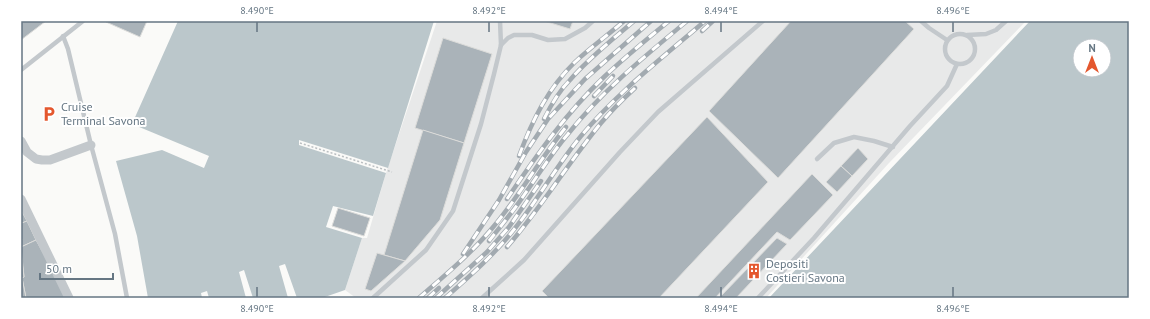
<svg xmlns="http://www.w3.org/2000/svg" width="1150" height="319" font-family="'PT Sans',sans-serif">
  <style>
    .built { fill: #e8e9e9 }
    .water { fill: #bbc7cb; fill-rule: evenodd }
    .building { fill: #aab3b9; stroke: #dcdcda }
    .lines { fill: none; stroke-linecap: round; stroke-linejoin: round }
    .path { stroke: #bbbfc2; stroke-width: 1.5; stroke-dasharray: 2 2; stroke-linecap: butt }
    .service { stroke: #c3c8cc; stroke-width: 4.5 }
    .minor { stroke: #c3c8cc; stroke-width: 9 }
    .rail-casing { stroke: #a2aab0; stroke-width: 4.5 }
    .rail { stroke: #fff; stroke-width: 3; stroke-dasharray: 9; stroke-linecap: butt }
    .ticks { fill: none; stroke: #657683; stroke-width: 1.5 }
    .labels { text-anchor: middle; stroke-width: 4; stroke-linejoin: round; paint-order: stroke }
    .poi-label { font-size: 12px; fill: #657683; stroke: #fff; text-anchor: start }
    .neatline { fill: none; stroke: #657683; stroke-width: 1.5 }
    .ticks-label { font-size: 10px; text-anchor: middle; fill: #657683 }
  </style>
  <rect width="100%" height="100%" fill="#fafaf8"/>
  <polygon class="built" points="437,21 1026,21 889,163 766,298 356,298 345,290 362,238 367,238 386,173"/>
  <g class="water">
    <polygon points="178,21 434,21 388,168 299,140 299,145 386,173 373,216 333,206 326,227 362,238 345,290 322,298 297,298 285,264 279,266 288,298 253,298 244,270 239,272 246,298 209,298 207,291 201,293 202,298 148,298 137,236 116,161 162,150 204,168 209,156 132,124"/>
    <path d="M1030 21H1129V298H769ZM1080 46H1104V70H1080Z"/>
  </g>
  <g class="building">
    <polygon points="21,21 46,21 21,40"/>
    <polygon points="107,21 147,21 140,37 106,22"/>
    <polygon points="544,21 573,21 570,29"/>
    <polygon points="791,21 905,21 914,29 778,178 709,111"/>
    <polygon points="443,38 492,54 464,143 415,128"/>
    <polygon points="707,117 768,182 659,298 549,298 542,291"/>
    <polygon points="423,130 464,143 440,220 405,261 384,255"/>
    <polygon points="858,148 868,159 852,176 841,166"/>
    <polygon points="841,166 852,176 837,192 826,182"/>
    <polygon points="812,174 833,195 790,240 777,232 715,298 696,298"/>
    <polygon points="338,208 370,218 364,236 332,226"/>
    <polygon points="21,210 27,221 22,223 21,222"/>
    <polygon points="27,221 36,240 21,247 21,241 22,240 21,237 21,222 22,223"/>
    <polygon points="777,238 787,244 736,298 719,298"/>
    <polygon points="36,240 67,296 63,298 26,298 22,278 24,277 21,247"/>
    <polygon points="377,253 405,261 371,291 365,289"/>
    <polygon points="21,254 24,277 21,278"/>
    <polygon points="21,278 22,278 26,298 21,298"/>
  </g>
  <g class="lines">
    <polyline class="path" points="300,143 392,172"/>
    <g class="service">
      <polyline points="921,21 929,28 947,40"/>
      <circle cx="960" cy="49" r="15"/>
      <polyline points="967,35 986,34 996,30 1006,21"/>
      <polyline points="63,36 68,49 91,145 115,234 127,298"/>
      <polyline points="501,45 508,38 514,35 532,35 548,40 565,39 585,28 593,21"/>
      <polyline points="21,70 83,21"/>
      <polyline points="817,159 834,143 854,137 874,141 893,147"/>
      <polyline points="373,298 426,250 453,211 481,124 494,74 501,45 500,21"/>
      <polyline points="482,298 524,260 620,152 658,112 763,21"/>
      <polyline points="758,298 814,238 910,126 947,86 957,64"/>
    </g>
    <g class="minor">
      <polyline points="21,141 27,152 36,159 42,160 50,160 91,145"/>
      <polyline points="21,199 69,298"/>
    </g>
    <defs>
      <g id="rail">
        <polyline points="702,31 713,21"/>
        <polyline points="594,96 613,76"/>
        <path d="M544 119C551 105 559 91 570 80 589 58 612 40 634 21"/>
        <path d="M519 156C532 121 548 88 575 62 590 48 608 35 624 21"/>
        <path d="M507 199C536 156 566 113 604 77 625 57 647 39 669 21"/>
        <path d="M489 241C500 227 512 213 522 198 537 177 551 154 568 134 602 91 645 56 687 21"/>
        <path d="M507 247C541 208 568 163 601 123 611 111 623 99 635 88"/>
        <polyline points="463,254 499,200 526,152 548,119 585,79 651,21"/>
        <path d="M419 298C445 275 472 253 494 226 520 195 540 159 566 127"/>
        <polyline points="428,298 439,288"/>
        <polyline points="436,298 487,252 509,227 541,181"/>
        <path d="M445 298C470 276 495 254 516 227 539 198 557 165 581 136 617 93 662 58 705 21"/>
      </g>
    </defs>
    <use href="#rail" class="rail-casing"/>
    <use href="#rail" class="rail"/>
  </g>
  <path class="ticks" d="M257 22V32M489 22V32M721 22V32M953 22V32M257 287V297M489 287V297M721 287V297M953 287V297"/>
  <defs>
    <symbol id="parking-bare" viewBox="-9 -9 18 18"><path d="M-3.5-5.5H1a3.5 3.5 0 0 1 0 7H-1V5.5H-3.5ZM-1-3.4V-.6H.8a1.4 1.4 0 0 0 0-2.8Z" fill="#e4572e" stroke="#fff" stroke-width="2.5" paint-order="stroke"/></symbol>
    <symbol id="building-bare" viewBox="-9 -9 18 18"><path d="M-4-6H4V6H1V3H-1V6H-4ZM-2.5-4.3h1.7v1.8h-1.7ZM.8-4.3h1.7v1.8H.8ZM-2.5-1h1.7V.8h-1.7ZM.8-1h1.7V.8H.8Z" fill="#e4572e" stroke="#fff" stroke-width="2.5" paint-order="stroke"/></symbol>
  </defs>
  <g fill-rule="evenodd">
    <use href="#parking-bare" x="38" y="103" width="22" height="22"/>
    <use href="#building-bare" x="743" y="260" width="22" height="22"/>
  </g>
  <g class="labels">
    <g class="poi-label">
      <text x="61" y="111">Cruise<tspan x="61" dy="14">Terminal Savona</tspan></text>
      <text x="766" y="268">Depositi<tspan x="766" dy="14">Costieri Savona</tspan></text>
    </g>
  </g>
  <rect width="1150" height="319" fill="none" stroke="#ffffff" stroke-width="44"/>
  <g transform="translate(1092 58)"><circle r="19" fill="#ffffff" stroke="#c1c8cd"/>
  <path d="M0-3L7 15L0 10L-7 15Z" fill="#e4572e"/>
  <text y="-6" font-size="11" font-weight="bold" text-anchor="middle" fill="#657683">N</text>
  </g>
  <path d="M40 273v6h73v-6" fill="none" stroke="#657683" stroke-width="2"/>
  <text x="46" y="273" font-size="12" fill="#657683" stroke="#ffffff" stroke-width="3" paint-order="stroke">50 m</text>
  <rect x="22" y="22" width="1106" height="275" class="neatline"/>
  <g class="ticks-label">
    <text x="257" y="14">8.490°E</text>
    <text x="489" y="14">8.492°E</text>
    <text x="721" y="14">8.494°E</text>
    <text x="953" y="14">8.496°E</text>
    <text x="257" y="312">8.490°E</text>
    <text x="489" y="312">8.492°E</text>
    <text x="721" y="312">8.494°E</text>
    <text x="953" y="312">8.496°E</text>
  </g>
</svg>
